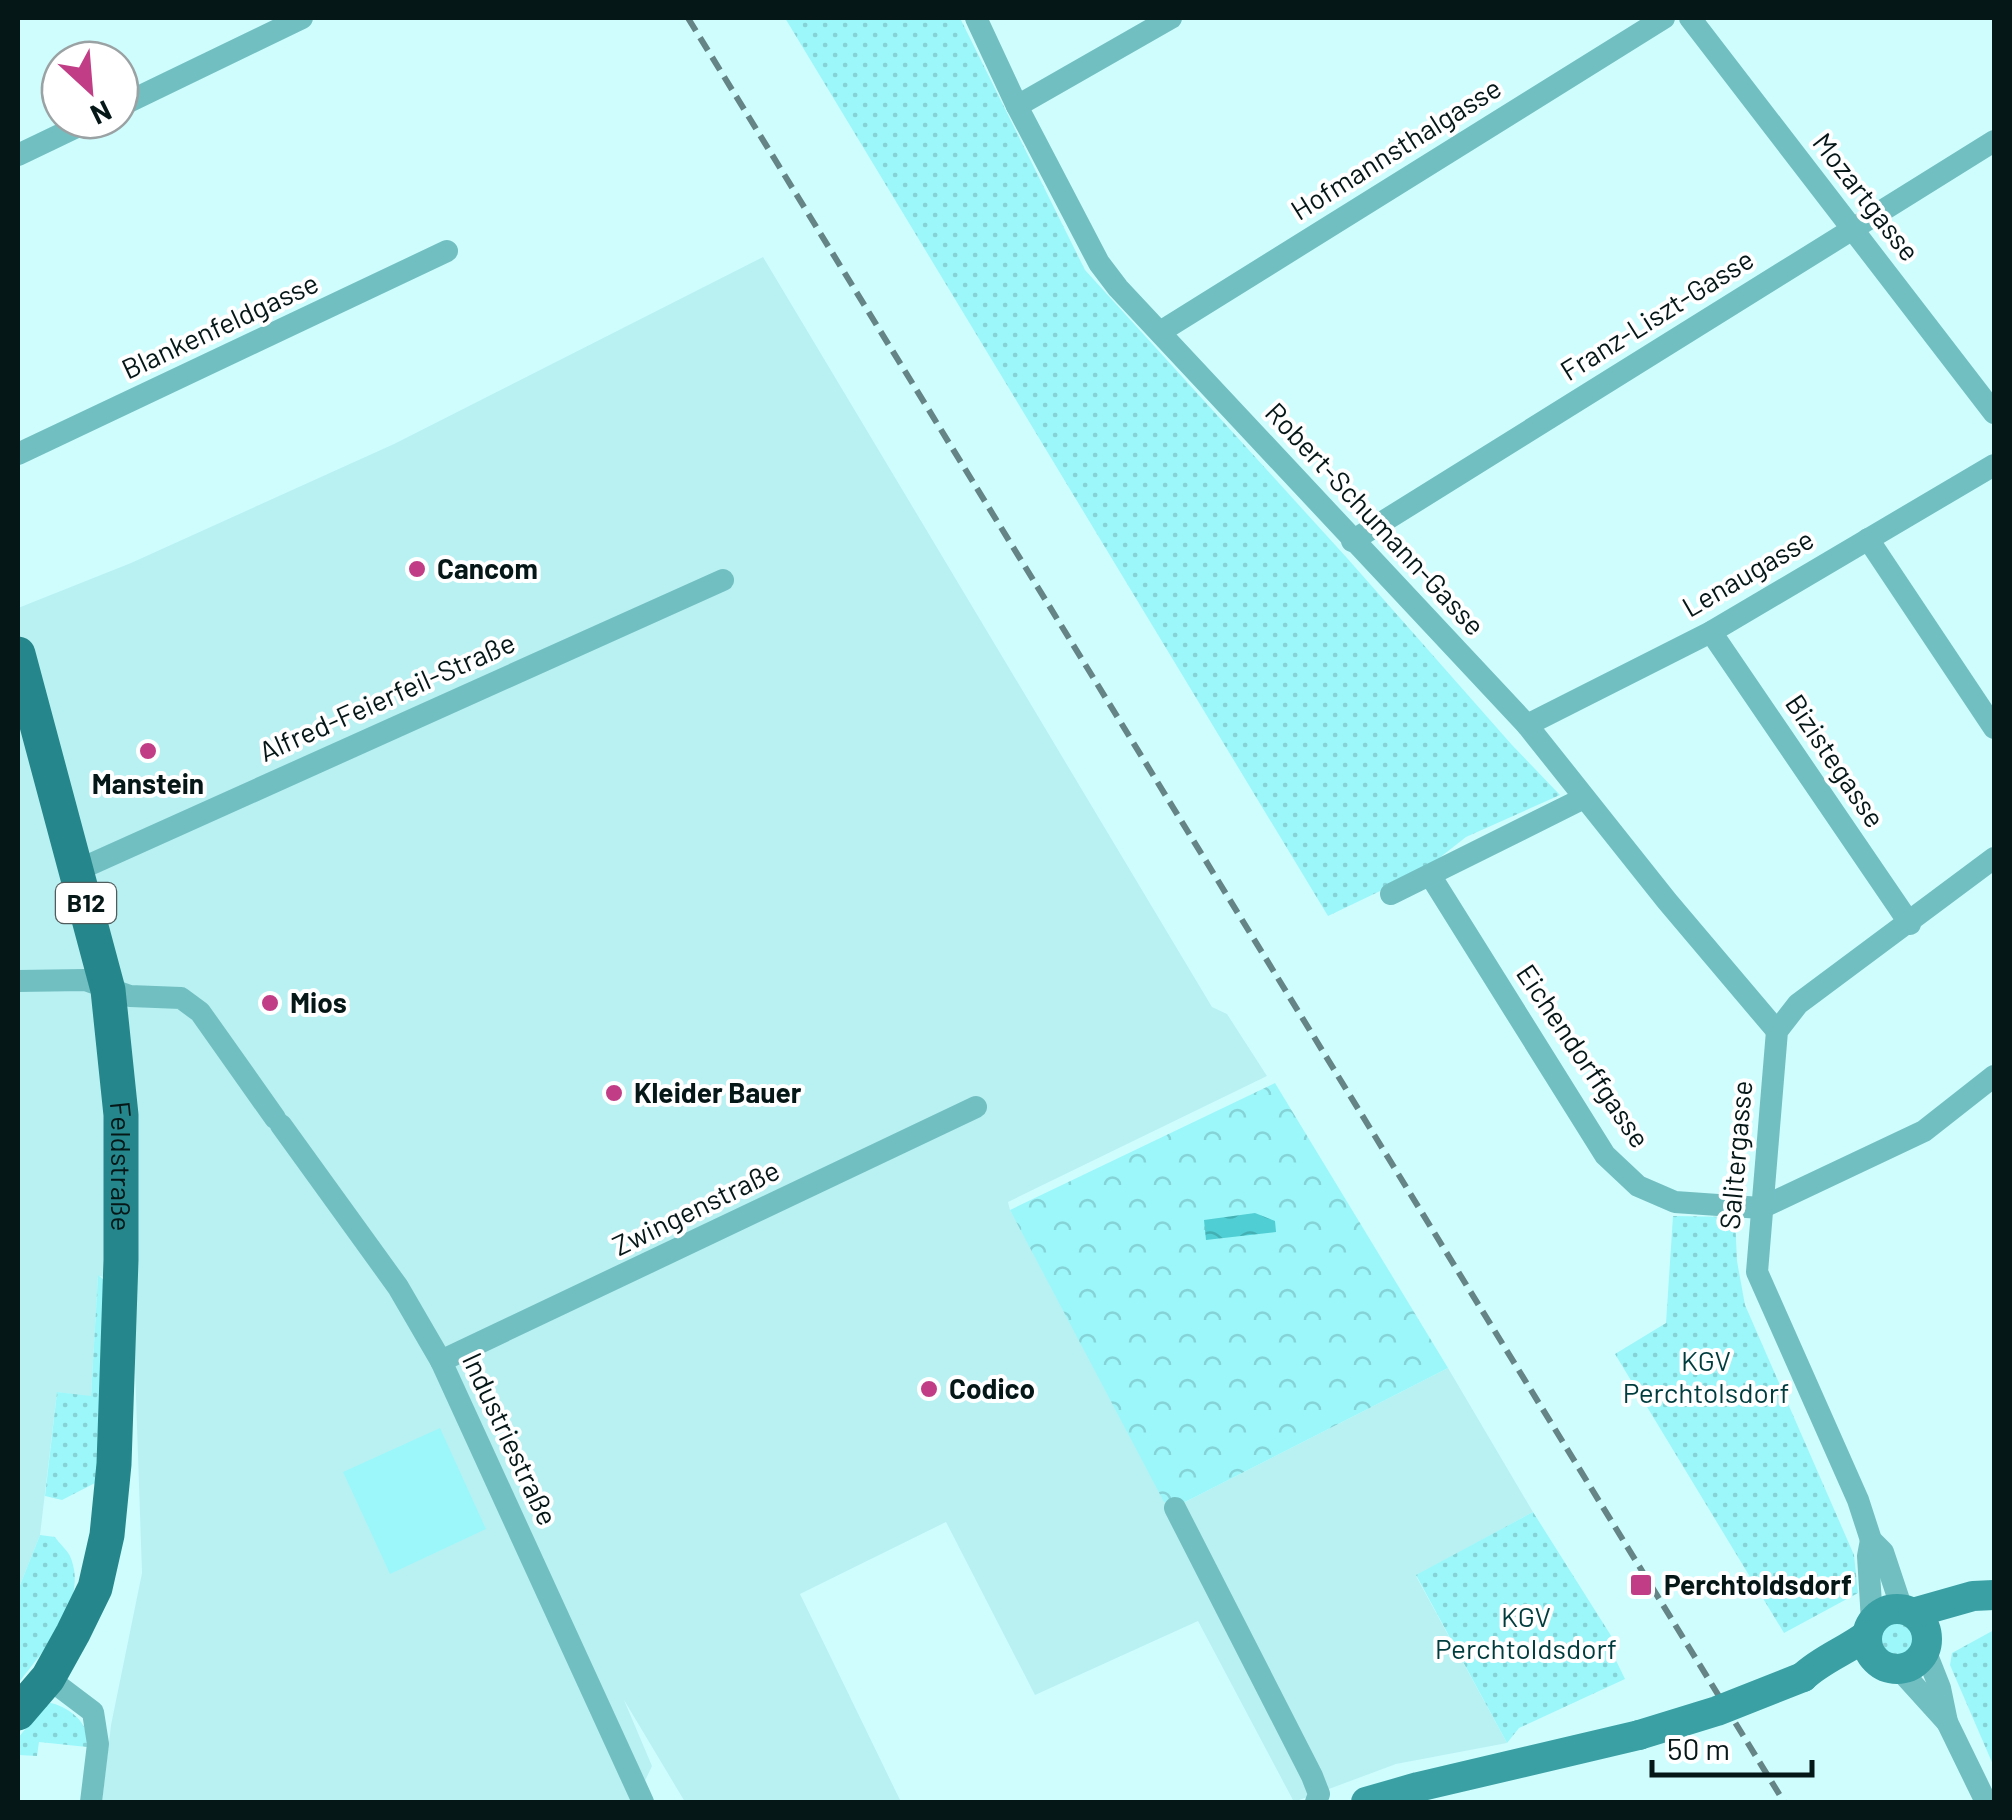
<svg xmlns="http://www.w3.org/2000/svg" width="2012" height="1820" font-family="Barlow,sans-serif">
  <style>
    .built { fill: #b9f1f3 }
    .grass { fill: url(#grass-dots) }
    .park { fill: url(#park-crowns) }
    .pitch { fill: #9cf7fa }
    .water { fill: url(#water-waves) }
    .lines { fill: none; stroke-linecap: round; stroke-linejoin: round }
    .street { stroke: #72bfc2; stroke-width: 22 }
    .secondary { stroke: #3aa0a4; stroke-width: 30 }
    .primary { stroke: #25878b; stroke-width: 35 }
    .rail { stroke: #658485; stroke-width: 6; stroke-dasharray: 15 8; stroke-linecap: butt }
    .secondary-bridge { stroke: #3aa0a4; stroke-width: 30 }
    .poi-dot { fill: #c13e86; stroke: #fff; stroke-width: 4 }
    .labels { text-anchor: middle; stroke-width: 8; stroke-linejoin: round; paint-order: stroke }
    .shield { fill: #fff; stroke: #515d5d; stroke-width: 2.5 }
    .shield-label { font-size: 25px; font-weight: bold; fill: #061718 }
    .street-label { font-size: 28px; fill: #061718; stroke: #fff }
    .poi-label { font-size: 28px; font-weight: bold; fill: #061718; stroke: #fff; text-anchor: start }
    .park-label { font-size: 28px; fill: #003c3e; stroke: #fff }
  </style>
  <defs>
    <pattern id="grass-dots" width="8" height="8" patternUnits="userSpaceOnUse" patternTransform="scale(2.5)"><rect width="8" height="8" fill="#9cf7fa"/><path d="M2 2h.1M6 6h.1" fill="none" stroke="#85d3d6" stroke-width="1.8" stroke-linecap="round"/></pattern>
    <pattern id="park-crowns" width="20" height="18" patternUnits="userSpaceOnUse" patternTransform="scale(2.5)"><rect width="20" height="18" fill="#9cf7fa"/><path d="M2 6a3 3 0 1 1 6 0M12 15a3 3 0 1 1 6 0" fill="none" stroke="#85d3d6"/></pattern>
    <pattern id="water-waves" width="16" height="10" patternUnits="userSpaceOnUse" patternTransform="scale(2.5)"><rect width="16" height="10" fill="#4fced3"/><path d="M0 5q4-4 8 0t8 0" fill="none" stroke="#43b0b4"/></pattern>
  </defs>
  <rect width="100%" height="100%" fill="#cffdfe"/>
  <polygon class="built" points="763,257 1212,1007 1227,1014 1267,1076 1008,1202 1010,1210 1185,1502 1448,1368 1533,1512 1416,1576 1507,1743 1396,1764 1294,1802 1198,1621 1035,1695 946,1522 800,1594 901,1802 685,1802 624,1700 652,1766 635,1802 102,1802 111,1725 142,1573 132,1280 98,1276 91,1397 57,1392 40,1535 18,1590 18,608 131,563 394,444"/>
  <g class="grass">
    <polygon points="785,18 960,18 1085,270 1347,558 1512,745 1560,795 1466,837 1424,870 1328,916"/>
    <polygon points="1673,1216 1735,1217 1737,1261 1745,1305 1854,1555 1858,1593 1784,1633 1615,1354 1666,1323"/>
    <polygon points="98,1275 105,1281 97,1482 62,1500 45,1496 57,1392 91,1396"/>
    <polygon points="1533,1512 1615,1642 1609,1646 1625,1679 1519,1728 1507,1743 1416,1575"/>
    <path d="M40 1535 55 1537C59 1543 67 1550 70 1556 90 1602 43 1650 18 1684V1590Z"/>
    <circle cx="1897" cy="1638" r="17"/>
    <polygon points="1994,1630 1994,1767 1950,1665 1952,1653"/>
    <path d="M47 1702C68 1706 91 1722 87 1747L39 1742 37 1756 18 1755V1738Z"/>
  </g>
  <polygon class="park" points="1275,1083 1448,1368 1185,1502 1164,1502 1010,1210"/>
  <polygon class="pitch" points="440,1428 486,1529 390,1574 343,1472"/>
  <polygon class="water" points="1255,1213 1275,1221 1276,1232 1206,1240 1204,1220"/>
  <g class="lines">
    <g class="street">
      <polyline points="976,18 1017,106 1099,263 1118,288 1527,725 1667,901 1777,1031"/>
      <polyline points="1690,18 1994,413"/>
      <polyline points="120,106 302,18"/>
      <polyline points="1017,106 1171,18"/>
      <polyline points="18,155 91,120"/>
      <polyline points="1160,332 1664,18"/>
      <polyline points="18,454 447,251"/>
      <polyline points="1868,539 1994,728"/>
      <polyline points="1352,541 1994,141"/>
      <polyline points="1711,632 1910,924"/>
      <polyline points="1527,725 1711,632 1994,465"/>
      <polyline points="78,870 723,580"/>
      <polyline points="1430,875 1605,1155 1638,1186 1675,1202 1761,1208 1924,1131 1994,1076"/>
      <polyline points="1391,894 1584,798"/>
      <polyline points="18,981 85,980 130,996 181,998 200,1012 275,1118"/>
      <polyline points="281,1125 398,1287 441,1361 643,1802"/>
      <polyline points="441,1361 976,1107"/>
      <polyline points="1175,1508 1312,1776 1319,1794 1316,1802"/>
      <polyline points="1871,1540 1868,1556 1872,1621"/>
      <polyline points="1902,1609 1883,1552 1871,1540 1858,1500 1757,1272 1777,1031 1798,1004 1994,858"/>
      <polyline points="1925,1650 1940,1688 1947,1722 1986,1802"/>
      <polyline points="1899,1669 1947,1722"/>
      <polyline points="48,1678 93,1712 98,1744 91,1802"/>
    </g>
    <g class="secondary">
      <circle cx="1897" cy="1639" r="30"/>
      <polyline points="1913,1613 1973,1596 1994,1595"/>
      <path d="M1803 1677C1822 1659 1846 1651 1867 1635"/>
      <polyline points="1366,1802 1418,1787 1639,1735"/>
    </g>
    <path class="primary" id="s1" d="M18 654 108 990 121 1115V1260L114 1464 107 1535 95 1588 73 1633 48 1678 18 1713"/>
    <polyline class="rail" points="688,18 1784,1802"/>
    <polyline class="secondary-bridge" points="1639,1735 1717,1711 1803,1677"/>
  </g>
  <g class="poi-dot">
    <circle cx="417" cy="569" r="10"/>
    <circle cx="148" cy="751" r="10"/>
    <circle cx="270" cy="1003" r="10"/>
    <circle cx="614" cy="1093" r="10"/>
    <circle cx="929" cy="1389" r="10"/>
    <rect x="1629" y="1573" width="24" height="24" rx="5"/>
  </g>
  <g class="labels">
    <rect class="shield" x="56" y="883" width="60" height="40" rx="8"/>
    <g class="shield-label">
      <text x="86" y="912">B12</text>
    </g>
    <g class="street-label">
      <text transform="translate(1396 149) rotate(-32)" y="10">Hofmannsthalgasse</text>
      <text transform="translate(1866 197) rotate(52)" y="10">Mozartgasse</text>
      <text transform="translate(1657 315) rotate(-32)" y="10">Franz-Liszt-Gasse</text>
      <text transform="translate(220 326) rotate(-25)" y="10">Blankenfeldgasse</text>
      <text transform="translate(1375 519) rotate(47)" y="10">Robert-Schumann-Gasse</text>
      <text transform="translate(1748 573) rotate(-30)" y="10">Lenaugasse</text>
      <text transform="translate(387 697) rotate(-24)" y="10">Alfred-Feierfeil-Straße</text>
      <text transform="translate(1835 761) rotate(56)" y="10">Bizistegasse</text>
      <text transform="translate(1583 1056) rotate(56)" y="10">Eichendorffgasse</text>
      <text transform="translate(1736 1155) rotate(-85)" y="10">Salitergasse</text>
      <text dy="10" stroke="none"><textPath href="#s1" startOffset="525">Feldstraße</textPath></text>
      <text transform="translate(696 1208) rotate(-26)" y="10">Zwingenstraße</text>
      <text transform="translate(510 1439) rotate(65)" y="10">Industriestraße</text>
    </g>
    <g class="poi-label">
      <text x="437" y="579">Cancom</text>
      <text x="148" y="794" text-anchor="middle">Manstein</text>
      <text x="290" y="1013">Mios</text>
      <text x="634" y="1103">Kleider Bauer</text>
      <text x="949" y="1399">Codico</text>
      <text x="1664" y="1595">Perchtoldsdorf</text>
    </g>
    <g class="park-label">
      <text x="1706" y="1371">KGV<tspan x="1706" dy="32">Perchtolsdorf</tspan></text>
      <text x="1526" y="1627">KGV<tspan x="1526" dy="32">Perchtoldsdorf</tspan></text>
    </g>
  </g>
  <rect width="2012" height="1820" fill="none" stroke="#061718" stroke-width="40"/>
  <g transform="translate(90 90) rotate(154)"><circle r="48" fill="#ffffff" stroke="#9ba2a3" stroke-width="2.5"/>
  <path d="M0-8L18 38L0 25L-18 38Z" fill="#c13e86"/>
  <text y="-15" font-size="28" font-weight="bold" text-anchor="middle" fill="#061718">N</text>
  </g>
  <path d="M1652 1760v15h160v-15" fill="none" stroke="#061718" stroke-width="5"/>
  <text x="1667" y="1760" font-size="30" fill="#061718" stroke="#ffffff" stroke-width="8" paint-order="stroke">50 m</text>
</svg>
